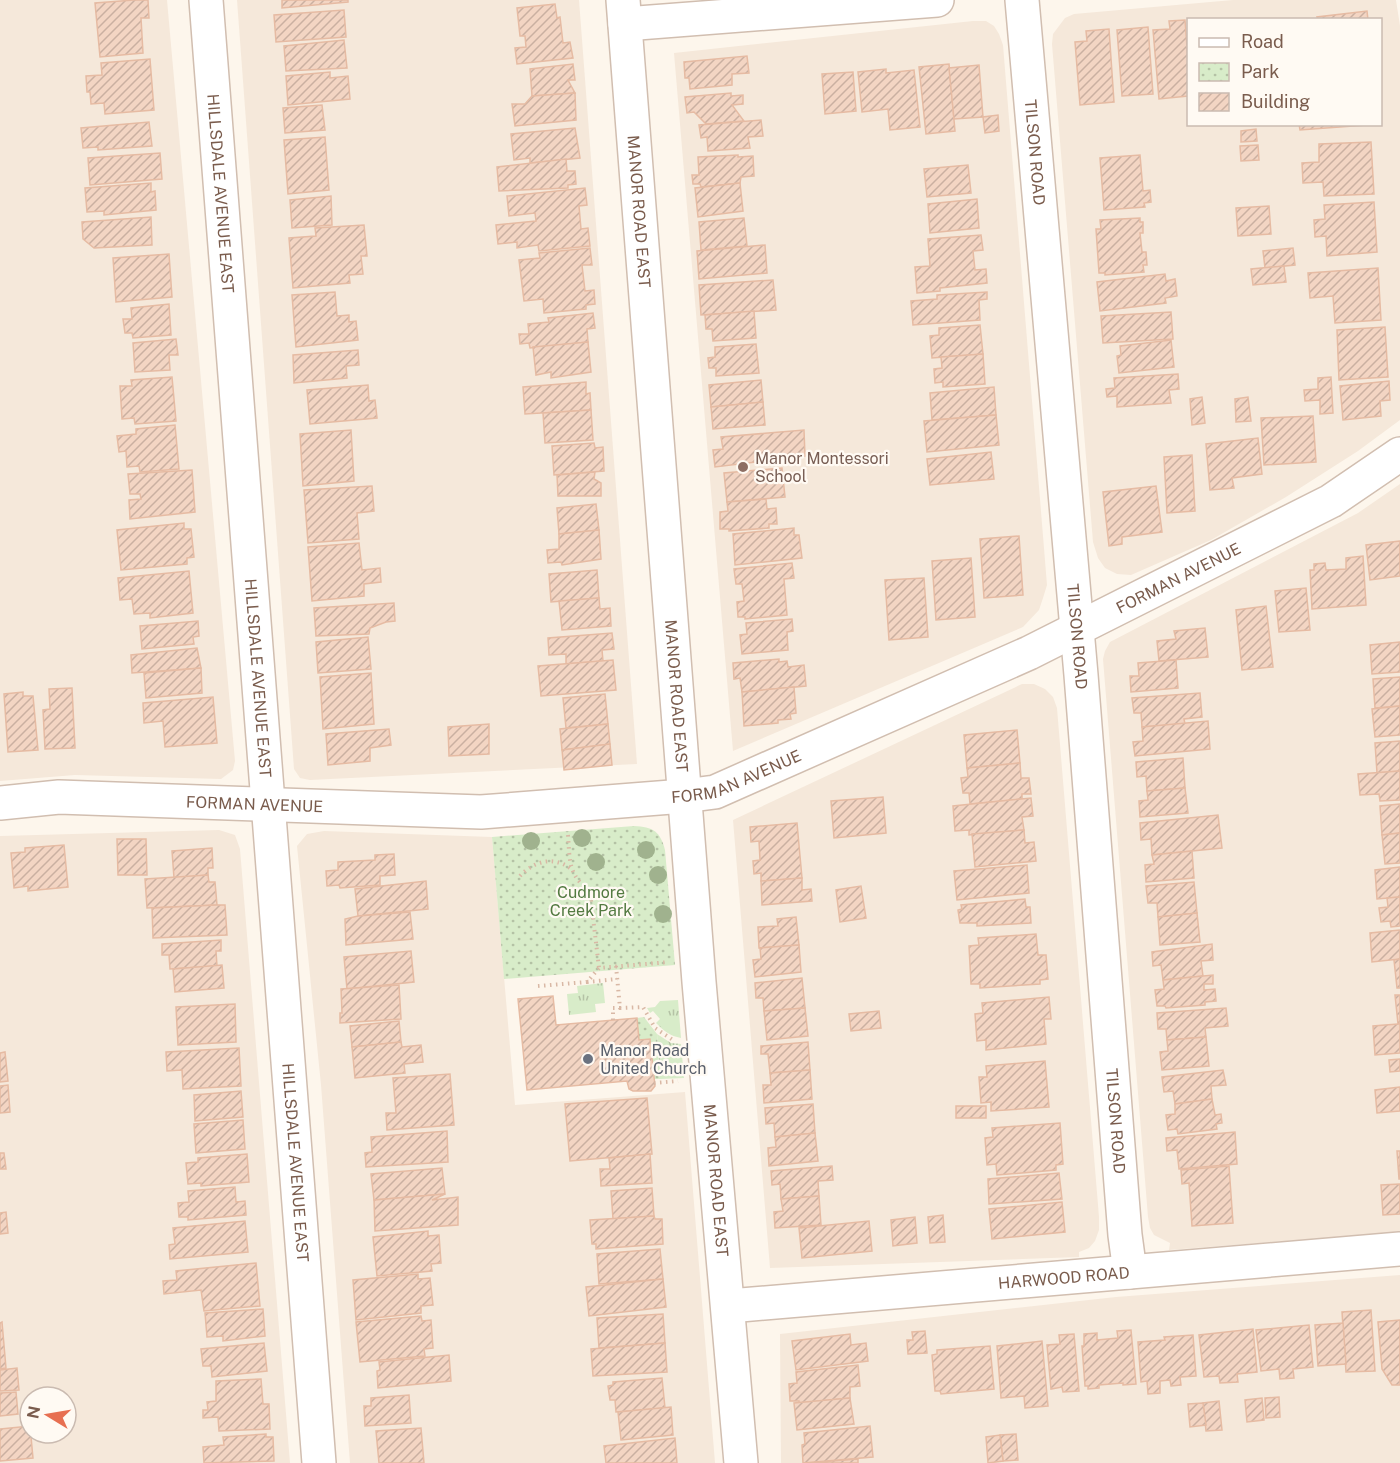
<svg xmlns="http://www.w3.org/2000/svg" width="1400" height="1463" font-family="'Public Sans',sans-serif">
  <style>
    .residential { fill: #f5e8da; fill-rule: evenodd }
    .grass { fill: url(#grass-tufts) }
    .park { fill: url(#park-dots) }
    .building { fill: url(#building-hatch); stroke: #e6bba3; stroke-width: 1.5 }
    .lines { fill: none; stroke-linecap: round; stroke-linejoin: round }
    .minor-casing { stroke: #d1beb0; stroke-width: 36 }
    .path { stroke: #d9b8a5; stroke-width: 4; stroke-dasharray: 1.5 4.5; stroke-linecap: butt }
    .minor { stroke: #fff; stroke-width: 33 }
    .tree { fill: #a0b28e }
    .education-dot { fill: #8d6e63; stroke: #fffaf3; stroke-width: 2 }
    .worship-dot { fill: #6b7280; stroke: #fffaf3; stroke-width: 2 }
    .labels { text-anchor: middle; stroke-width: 4.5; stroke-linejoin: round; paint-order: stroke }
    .street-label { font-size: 16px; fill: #7a5c4d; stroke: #fffaf3 }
    .education-label { font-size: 16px; fill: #785e54; stroke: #fffaf3; text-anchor: start }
    .park-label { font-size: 16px; fill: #537a41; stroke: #fffaf3 }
    .worship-label { font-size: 16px; fill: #5b616d; stroke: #fffaf3; text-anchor: start }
  </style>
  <defs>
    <pattern id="grass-tufts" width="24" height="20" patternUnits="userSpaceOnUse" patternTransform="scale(1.5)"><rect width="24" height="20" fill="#d8ecc9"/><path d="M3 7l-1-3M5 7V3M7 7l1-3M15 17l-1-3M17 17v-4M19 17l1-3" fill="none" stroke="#b4c2a5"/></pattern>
    <pattern id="park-dots" width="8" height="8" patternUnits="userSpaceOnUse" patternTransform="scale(1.5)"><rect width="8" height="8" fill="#d8ecc9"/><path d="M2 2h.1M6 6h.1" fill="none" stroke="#b4c2a5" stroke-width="1.8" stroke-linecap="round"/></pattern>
    <pattern id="building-hatch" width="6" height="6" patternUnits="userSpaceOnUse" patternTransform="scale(1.5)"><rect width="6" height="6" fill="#f3d5c3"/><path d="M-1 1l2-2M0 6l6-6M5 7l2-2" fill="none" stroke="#cab0a1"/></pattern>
  </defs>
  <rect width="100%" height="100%" fill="#fdf6ec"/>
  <g class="residential">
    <polygon points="0,0 167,0 235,761 233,770 221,779 75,775 0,781"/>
    <polygon points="237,0 579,0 637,764 310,780 300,778 294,769"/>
    <path d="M1233 0H1396L1400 26V420L1358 451 1286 497 1211 540 1131 575 1117 574 1105 568 1098 558 1093 542 1052 44 1053 34 1065 18 1074 14ZM1188 20H1380V124H1188Z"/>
    <polygon points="973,21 986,21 994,26 999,34 1003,45 1047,585 1043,598 1039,610 1023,627 733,751 674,53"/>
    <polygon points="1400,484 1400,1232 1169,1250 1170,1243 1154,1235 1150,1228 1148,1217 1103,659 1105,651 1110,642 1358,513"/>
    <polygon points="1022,684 1034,684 1045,689 1053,697 1057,708 1099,1217 1099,1230 1095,1241 1089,1248 1079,1252 1079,1257 770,1268 733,820"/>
    <path d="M219 830 235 835 240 849 290 1463H0V836ZM30 1397H66V1433H30Z"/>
    <polygon points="324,831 492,837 515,1105 685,1092 715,1463 350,1463 321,1085 297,846 307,834"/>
    <polygon points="1400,1275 1400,1463 781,1463 780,1334 1116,1297"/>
  </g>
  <g class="grass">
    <polygon points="603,983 605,1003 595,1004 596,1012 569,1015 567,994 578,993 577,986"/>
    <path d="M678 1000 681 1038C670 1036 664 1031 656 1023L660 1019 653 1011 650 1013 647 1008 655 1007 660 1001Z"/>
    <polygon points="657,1034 671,1043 681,1044 684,1078 660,1079"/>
  </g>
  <g class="park">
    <path d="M634 826C653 827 660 831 665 850L675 965 504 979 492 837Z"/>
    <polygon points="644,1017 657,1034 660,1079 654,1079 650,1039 639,1040 637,1018"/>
  </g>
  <g class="building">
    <polygon points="134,0 148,0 149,18 141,18 143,53 100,57 95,3"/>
    <polygon points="282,0 348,0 348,2 282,8"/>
    <polygon points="555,4 557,18 560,17 563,43 570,42 573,58 517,64 515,48 526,47 525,36 520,36 517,8"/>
    <polygon points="344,10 346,37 276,42 274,15"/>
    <polygon points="1367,11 1368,20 1318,20 1317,17"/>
    <polygon points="1185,20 1188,61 1188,96 1159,99 1153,30 1170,29 1169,21"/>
    <polygon points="1148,27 1153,94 1122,96 1117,30"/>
    <polygon points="1109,29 1114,102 1080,105 1075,42 1087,41 1086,31"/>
    <polygon points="344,40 347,68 286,71 284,46"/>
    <polygon points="747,56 749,73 732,74 732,85 690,89 689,78 685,78 684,62"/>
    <polygon points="150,59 154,110 105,114 104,103 91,104 90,92 87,92 86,76 102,75 101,63"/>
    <polygon points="573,64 575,80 568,80 575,93 532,96 530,69"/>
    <polygon points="949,64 955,131 926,134 919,67"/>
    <polygon points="979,65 983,117 954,119 949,68"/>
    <polygon points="886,69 886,73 914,70 920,127 890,130 888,109 862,112 858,72"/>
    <polygon points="330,72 330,78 348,76 350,99 288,105 286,76"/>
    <polygon points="853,72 856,111 825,114 822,74"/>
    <polygon points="575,93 576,120 515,126 512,104 525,104 532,96"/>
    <polygon points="731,93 731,96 743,95 743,104 732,105 744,121 706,124 694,112 687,113 685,97"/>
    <polygon points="322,105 325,130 285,133 283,108"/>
    <polygon points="998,115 999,131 985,133 983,117"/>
    <polygon points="761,120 763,136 748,137 750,148 708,151 707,137 701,138 699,125"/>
    <polygon points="149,122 152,146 98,150 98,147 83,148 81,128"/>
    <polygon points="1299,124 1366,124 1366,125 1300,130"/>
    <polygon points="575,128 580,158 530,163 530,158 514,160 511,134"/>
    <polygon points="1256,129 1257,141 1241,142 1241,131"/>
    <polygon points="325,137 329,190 288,194 284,140"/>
    <polygon points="1371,142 1374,194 1324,196 1323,182 1303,183 1302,163 1319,162 1319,144"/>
    <polygon points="1258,145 1259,160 1241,161 1240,146"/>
    <polygon points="160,153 162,179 90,185 88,158"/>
    <polygon points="738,155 738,157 753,156 754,176 741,177 740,183 701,187 700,184 693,184 692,175 699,175 698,157"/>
    <polygon points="1140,155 1143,191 1150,190 1151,202 1144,203 1145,207 1104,210 1100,158"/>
    <polygon points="566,159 567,171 575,171 576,184 568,185 568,188 499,191 497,167"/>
    <polygon points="968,165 971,193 927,197 924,169"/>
    <polygon points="151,183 151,192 155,191 156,210 104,215 104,211 87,212 85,188"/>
    <polygon points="740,183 743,211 698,217 695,188"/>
    <polygon points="585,188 587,205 579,206 581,229 588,228 590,246 539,251 538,245 517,248 517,242 498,244 496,225 536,221 535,213 509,216 507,196"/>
    <polygon points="331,196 332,225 292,228 290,200"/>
    <polygon points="977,199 979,228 930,233 928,204"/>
    <polygon points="1374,202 1377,252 1327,256 1326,236 1315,237 1314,220 1325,219 1324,205"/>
    <polygon points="1269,206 1271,234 1238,236 1236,208"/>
    <polygon points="151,217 152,245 94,248 83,239 82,222"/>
    <polygon points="744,218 747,246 701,250 699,222"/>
    <polygon points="1140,218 1140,222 1143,222 1143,233 1140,233 1142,252 1146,252 1147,265 1143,265 1144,272 1105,275 1105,273 1099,273 1096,229 1101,229 1100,220"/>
    <polygon points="364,225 367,256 361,256 363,274 349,275 350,283 293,288 289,238 316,236 315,228"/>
    <polygon points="981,235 983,250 973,251 975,270 986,269 987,283 940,288 940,291 917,293 915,267 930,266 928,239"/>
    <polygon points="765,245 767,273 699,279 697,251"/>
    <polygon points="590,248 592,265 582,265 585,291 594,290 595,304 586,305 586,309 544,313 543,299 524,301 519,260 540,258 539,253"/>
    <polygon points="1293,248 1295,265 1265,268 1263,251"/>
    <polygon points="169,254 172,297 116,302 113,258"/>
    <polygon points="1284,266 1286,282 1253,285 1251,269"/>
    <polygon points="1378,268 1381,320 1335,323 1333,296 1310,298 1308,273"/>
    <polygon points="1165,274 1166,281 1175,279 1177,296 1165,298 1166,303 1100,311 1097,282"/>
    <polygon points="773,280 776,310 701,315 699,285"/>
    <polygon points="335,292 337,316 349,315 349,322 356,321 358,340 296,347 292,295"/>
    <polygon points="987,292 987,299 979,300 980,320 913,325 911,301 937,299 937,295"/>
    <polygon points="169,304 171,335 133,338 132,333 125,333 123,319 132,319 131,308"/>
    <polygon points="754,311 756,338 713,341 712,329 706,329 705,315"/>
    <polygon points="1171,312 1173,339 1103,343 1101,316"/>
    <polygon points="593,313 595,328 587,329 588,342 530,348 529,343 520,344 519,334 529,334 528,324 549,322 548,318"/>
    <polygon points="980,325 983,354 932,358 930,336 939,335 939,328"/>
    <polygon points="1385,327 1388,377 1339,380 1337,330"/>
    <polygon points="176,339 178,355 169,355 170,370 135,372 133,343"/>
    <polygon points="1171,340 1174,367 1119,373 1117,356 1121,355 1120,346"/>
    <polygon points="588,342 591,372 551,378 551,372 536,375 533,347"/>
    <polygon points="756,344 759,373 716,376 716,368 709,368 708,358 715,357 715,347"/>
    <polygon points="358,350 359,365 346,366 347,378 294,383 293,355"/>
    <polygon points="983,354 985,384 943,387 943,382 935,383 934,369 942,368 941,357"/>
    <polygon points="1178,374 1179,389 1169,390 1171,403 1117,407 1117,396 1107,397 1106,389 1115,388 1114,378"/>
    <polygon points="172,377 176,421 135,424 134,418 122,419 120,386 132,386 131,380"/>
    <polygon points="1331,377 1333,413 1320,414 1320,400 1305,401 1304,390 1318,389 1318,378"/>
    <polygon points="761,380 763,402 711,407 709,385"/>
    <polygon points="1389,381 1390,400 1380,401 1381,416 1343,420 1340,386"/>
    <polygon points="586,382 586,394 590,393 591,410 525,414 523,387"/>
    <polygon points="368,385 369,401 375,400 377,418 310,424 307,390"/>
    <polygon points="994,387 996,415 932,420 930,393"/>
    <polygon points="1202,397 1205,423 1192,425 1190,399"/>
    <polygon points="1248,397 1251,421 1236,422 1235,399"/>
    <polygon points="763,402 765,425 713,429 711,407"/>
    <polygon points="591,410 593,440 545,443 543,413"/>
    <polygon points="996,415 999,445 927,452 924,421"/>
    <polygon points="1313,416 1316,462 1264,465 1261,418"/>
    <polygon points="175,425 179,469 140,472 139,466 127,467 126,451 119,452 117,436 136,434 136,429"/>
    <polygon points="351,430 354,481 303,486 300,434"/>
    <polygon points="804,430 805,456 715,467 713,450 723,449 721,437"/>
    <polygon points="1258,438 1262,474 1232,478 1234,488 1210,490 1206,444"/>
    <polygon points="594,443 595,448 603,447 604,471 554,475 552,446"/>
    <polygon points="991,452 994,479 930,485 927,459"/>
    <polygon points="1192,455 1195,511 1167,513 1164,457"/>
    <polygon points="782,468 785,497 727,502 724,473"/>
    <polygon points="192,470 195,512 130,519 129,500 141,499 140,494 130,494 128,474"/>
    <polygon points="595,472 594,479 601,483 601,496 558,496 557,475"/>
    <polygon points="372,486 374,511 357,513 359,539 308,543 304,490"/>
    <polygon points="1156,486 1162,532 1122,537 1122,544 1109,546 1103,492"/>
    <polygon points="766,499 767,509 776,508 777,524 769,524 769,528 729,531 729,529 720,529 720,512 728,511 727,502"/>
    <polygon points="596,504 599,530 559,534 557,508"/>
    <polygon points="184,523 184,529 191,529 194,557 187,558 187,564 121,570 117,530"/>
    <polygon points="794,528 794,535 799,535 802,558 735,565 733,534"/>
    <polygon points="599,530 601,559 562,565 561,562 548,563 547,550 559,549 559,534"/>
    <polygon points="1019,536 1023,595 984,598 980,539"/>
    <polygon points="1400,541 1400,576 1370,580 1366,545"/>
    <polygon points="359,543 362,570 380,568 381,582 364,584 364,596 312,601 308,547"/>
    <polygon points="1363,556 1366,605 1312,609 1310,570 1314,570 1314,564 1325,563 1326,570 1346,569 1346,558"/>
    <polygon points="971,558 975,617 936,620 932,561"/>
    <polygon points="792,563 794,578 784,579 787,615 745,619 745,617 738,617 737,602 744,601 742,584 736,584 734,569"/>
    <polygon points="597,570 599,598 551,602 549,574"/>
    <polygon points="189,571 193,613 150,618 150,613 134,614 132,599 120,600 118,578"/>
    <polygon points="924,578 928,637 889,640 885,580"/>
    <polygon points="1306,588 1310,630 1279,632 1275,591"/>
    <polygon points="599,598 600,609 610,608 611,626 562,630 559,601"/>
    <polygon points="394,603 395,621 386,622 370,628 369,634 316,636 314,608"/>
    <polygon points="1266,606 1273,667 1242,670 1236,610"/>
    <polygon points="792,619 793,631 787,632 788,650 742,654 740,635 747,634 746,623"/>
    <polygon points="198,621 199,636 193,637 194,644 142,649 140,626"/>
    <polygon points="1205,628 1208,657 1159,661 1157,641 1176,639 1174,631"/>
    <polygon points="612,633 614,649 602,650 603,661 566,664 566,654 549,655 548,638"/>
    <polygon points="368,637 371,669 318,673 316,642"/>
    <polygon points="1400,642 1400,672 1372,674 1370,645"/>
    <polygon points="197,648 201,668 132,673 131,655"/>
    <polygon points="779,659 779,662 787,661 788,667 804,665 806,686 742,692 740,678 734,679 733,663"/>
    <polygon points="613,660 616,690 541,696 538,666"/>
    <polygon points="1176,660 1178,688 1131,692 1130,676 1139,676 1138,663"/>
    <polygon points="201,668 202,693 146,698 144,673"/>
    <polygon points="371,673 374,724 323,729 320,677"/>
    <polygon points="1400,677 1400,706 1375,708 1373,679"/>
    <polygon points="794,687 796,713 790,714 791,719 778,720 778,723 744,726 742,692"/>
    <polygon points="72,688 75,748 45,749 43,710 50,709 49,689"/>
    <polygon points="23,692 23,696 33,696 38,750 8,752 4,694"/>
    <polygon points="1200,693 1202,717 1184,719 1185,724 1142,727 1141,713 1134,713 1132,698"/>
    <polygon points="605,694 608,724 566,728 563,698"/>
    <polygon points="213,697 217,743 165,747 163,721 144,723 143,703"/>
    <polygon points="1400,706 1400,735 1375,737 1372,709"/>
    <polygon points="1208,721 1210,749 1135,756 1133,742 1143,741 1142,727"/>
    <polygon points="489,724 489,754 449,756 448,727"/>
    <polygon points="608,724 610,744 562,750 560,729"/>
    <polygon points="389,729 391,745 370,748 370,761 328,765 326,734"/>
    <polygon points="1017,730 1020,763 967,768 964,735"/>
    <polygon points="1400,741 1400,771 1377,773 1375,743"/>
    <polygon points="610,744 612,765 564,770 562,750"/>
    <polygon points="1183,758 1185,788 1147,791 1146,776 1137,777 1136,762"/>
    <polygon points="1020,763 1021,778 1029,778 1031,794 1022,794 1022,799 970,804 969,793 963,793 961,778 968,777 967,768"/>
    <polygon points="1400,771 1400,800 1380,801 1379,794 1360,795 1358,774"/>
    <polygon points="1185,788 1188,813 1140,817 1139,801 1148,800 1147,791"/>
    <polygon points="883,797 886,833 834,838 831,801"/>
    <polygon points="1031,798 1033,816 1022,817 1024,830 969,835 969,830 955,831 953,806"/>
    <polygon points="1400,804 1400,833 1382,835 1380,806"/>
    <polygon points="1218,815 1222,848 1152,855 1151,839 1141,840 1140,823"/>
    <polygon points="797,823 802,878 761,881 761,873 754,874 753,861 760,860 759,841 751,842 750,827"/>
    <polygon points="1024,830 1025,843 1034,842 1036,861 975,867 972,834"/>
    <polygon points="1400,833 1400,863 1385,864 1382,835"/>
    <polygon points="117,839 146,839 147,875 118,875"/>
    <polygon points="64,845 68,887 28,891 28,886 14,888 11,853 25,852 25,848"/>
    <polygon points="212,848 213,868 208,868 208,875 174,878 172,851"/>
    <polygon points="1192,851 1194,878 1146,882 1145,865 1154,864 1152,855"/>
    <polygon points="394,854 395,875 380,876 380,885 340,888 339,885 327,886 326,871 338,870 338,862 375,860 375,855"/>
    <polygon points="1027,865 1029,893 957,900 954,871"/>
    <polygon points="1400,867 1400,897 1377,899 1375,870"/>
    <polygon points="208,875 209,882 215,882 217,905 147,908 145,879"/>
    <polygon points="802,878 802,890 811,889 812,901 762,905 761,881"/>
    <polygon points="426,881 428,909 358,916 355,889"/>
    <polygon points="1194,882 1197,913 1158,917 1157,903 1148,903 1146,886"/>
    <polygon points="861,886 866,918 840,922 836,890"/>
    <polygon points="1400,897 1400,926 1391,927 1390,921 1381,922 1379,908 1388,907 1387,898"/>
    <polygon points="1025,899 1026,907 1030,907 1031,923 977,926 977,923 960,923 958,910 962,909 961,905"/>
    <polygon points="217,905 225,905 227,935 153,938 152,908"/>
    <polygon points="410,912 413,939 346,945 345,919 358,916"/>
    <polygon points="1197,913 1200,942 1160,945 1158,917"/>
    <polygon points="796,917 799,945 759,948 758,927 778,926 777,919"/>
    <polygon points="1400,930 1400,959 1372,962 1370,933"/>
    <polygon points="1036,934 1038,955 1046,955 1048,979 1040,980 1040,984 980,988 980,984 971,984 969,946 979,945 978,938"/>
    <polygon points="221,940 221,951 216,951 217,966 170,969 169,955 162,955 162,944"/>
    <polygon points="1212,944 1213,960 1201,961 1203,976 1163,980 1161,965 1153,966 1152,952"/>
    <polygon points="799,945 801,972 755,977 753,960 761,959 760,948"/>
    <polygon points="411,951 414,982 347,989 344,957"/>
    <polygon points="1400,959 1400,988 1397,988 1394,960"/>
    <polygon points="222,965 224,988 175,992 173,969"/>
    <polygon points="1213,975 1213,984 1204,984 1204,990 1215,989 1216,1001 1205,1002 1205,1005 1166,1008 1165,1006 1157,1006 1155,990 1164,989 1163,980"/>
    <polygon points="802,978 805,1008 764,1011 763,998 756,998 755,983"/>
    <polygon points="399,985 401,1019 340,1023 340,1013 342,1013 341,989"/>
    <polygon points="1395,995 1400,995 1400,1024 1398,1024"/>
    <polygon points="553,996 556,1025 637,1018 639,1040 650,1039 655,1086 651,1091 633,1091 629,1089 627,1081 527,1090 518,999"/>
    <polygon points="1049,997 1051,1019 1044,1019 1046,1044 986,1050 986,1040 977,1041 975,1014 983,1013 982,1003"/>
    <polygon points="235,1004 236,1042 178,1045 176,1007"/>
    <polygon points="805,1008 808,1036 767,1040 764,1011"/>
    <polygon points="1226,1008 1228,1026 1205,1028 1206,1037 1167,1040 1166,1029 1158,1029 1157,1013"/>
    <polygon points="879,1011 881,1028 851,1031 849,1014"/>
    <polygon points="399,1021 401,1042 352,1047 350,1026"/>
    <polygon points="1398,1024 1400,1024 1400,1053 1375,1055 1373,1026"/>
    <polygon points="1206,1037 1209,1066 1162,1070 1160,1052 1168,1051 1167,1040"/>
    <polygon points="401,1042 402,1047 421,1045 423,1062 404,1064 405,1073 355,1078 352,1047"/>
    <polygon points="808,1042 810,1070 770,1073 768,1054 761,1054 761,1046"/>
    <polygon points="239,1048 241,1086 183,1089 182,1070 167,1071 166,1052"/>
    <polygon points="5,1052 8,1081 0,1082 0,1053"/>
    <polygon points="1400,1059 1400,1071 1390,1072 1389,1060"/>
    <polygon points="1045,1061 1049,1107 991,1111 991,1102 981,1103 979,1077 987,1077 986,1066"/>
    <polygon points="810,1070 812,1099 764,1103 763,1085 771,1085 770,1073"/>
    <polygon points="1223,1070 1226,1085 1211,1086 1212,1099 1175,1104 1173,1091 1164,1092 1162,1077"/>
    <polygon points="450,1074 454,1125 387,1130 386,1113 396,1113 393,1078"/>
    <polygon points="8,1085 10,1112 0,1113 0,1086"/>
    <polygon points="1400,1087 1400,1111 1377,1113 1375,1090"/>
    <polygon points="241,1091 243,1117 195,1121 194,1095"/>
    <polygon points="647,1098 652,1154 570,1161 565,1104"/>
    <polygon points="1212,1099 1215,1115 1221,1114 1222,1123 1216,1124 1217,1129 1178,1134 1177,1129 1168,1130 1166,1115 1175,1114 1175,1104"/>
    <polygon points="813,1104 815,1133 775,1137 774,1123 766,1124 765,1108"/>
    <rect x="956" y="1106" width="30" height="12"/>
    <polygon points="243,1120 245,1149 196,1153 194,1124"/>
    <polygon points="1060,1123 1063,1164 1056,1165 1056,1170 997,1175 996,1164 987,1165 985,1138 993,1137 992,1128"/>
    <polygon points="447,1131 448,1162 366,1167 365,1153 372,1152 371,1137"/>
    <polygon points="1235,1132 1237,1164 1179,1169 1177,1150 1167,1151 1166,1138"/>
    <polygon points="815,1133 818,1161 769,1166 768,1148 776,1147 775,1137"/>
    <polygon points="1397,1151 1400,1151 1400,1179 1399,1179"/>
    <polygon points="0,1153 4,1153 6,1169 0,1169"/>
    <polygon points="247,1154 249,1182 201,1186 201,1183 188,1184 186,1163 198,1162 198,1158"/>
    <polygon points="650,1154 652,1183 601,1186 600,1169 610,1169 609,1158"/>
    <polygon points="832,1166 833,1180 818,1181 819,1196 781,1199 780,1184 772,1185 771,1171"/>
    <polygon points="1229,1166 1233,1223 1192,1226 1189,1183 1182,1184 1181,1170"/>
    <polygon points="442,1168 445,1194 374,1200 371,1174"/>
    <polygon points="1059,1173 1062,1199 989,1204 988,1179"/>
    <polygon points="1400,1184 1400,1214 1383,1215 1381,1185"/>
    <polygon points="235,1187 236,1202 245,1201 246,1215 188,1220 188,1217 179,1217 178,1203 189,1202 188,1191"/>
    <polygon points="652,1188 654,1216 613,1219 611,1191"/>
    <polygon points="445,1194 432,1200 458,1197 458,1225 375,1231 374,1200"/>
    <polygon points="819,1196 821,1225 775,1228 774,1212 783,1211 781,1199"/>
    <polygon points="1062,1202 1065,1232 992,1239 989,1209"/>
    <polygon points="6,1212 8,1233 0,1234 0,1213"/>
    <polygon points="943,1215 945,1242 930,1243 928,1217"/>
    <polygon points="654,1216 655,1219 662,1219 663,1244 596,1249 596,1244 592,1244 590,1220"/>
    <polygon points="915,1217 917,1243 893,1246 891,1220"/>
    <polygon points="245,1221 248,1252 170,1259 169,1245 175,1244 173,1228"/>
    <polygon points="869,1221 872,1251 802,1258 799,1228"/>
    <polygon points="428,1231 428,1236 439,1235 441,1263 431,1264 432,1271 377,1276 373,1237"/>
    <polygon points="660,1249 663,1279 599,1284 597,1254"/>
    <polygon points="256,1263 260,1306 204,1311 201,1290 164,1294 163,1281 177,1280 176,1271"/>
    <polygon points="418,1274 418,1279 430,1278 433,1305 421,1306 421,1313 356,1320 353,1280"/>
    <polygon points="663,1279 666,1307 589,1316 586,1287"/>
    <polygon points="263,1309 265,1336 223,1341 223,1336 207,1337 205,1313"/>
    <polygon points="1371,1310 1375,1371 1346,1372 1342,1312"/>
    <polygon points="663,1314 665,1343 599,1348 597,1318"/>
    <polygon points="421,1316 422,1321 431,1320 433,1348 424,1349 425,1356 360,1362 356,1322"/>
    <polygon points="1400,1320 1400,1385 1392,1385 1382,1369 1378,1322"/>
    <polygon points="2,1322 6,1368 0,1369 0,1323"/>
    <polygon points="1343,1323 1346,1364 1318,1366 1315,1325"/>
    <polygon points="1309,1325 1313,1367 1293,1369 1294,1378 1280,1379 1279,1369 1261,1371 1256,1330"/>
    <polygon points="1253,1329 1257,1372 1237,1374 1238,1382 1220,1383 1219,1376 1204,1377 1199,1335"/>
    <polygon points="1131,1330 1136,1384 1123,1385 1123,1383 1099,1385 1099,1388 1088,1389 1088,1386 1085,1386 1082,1346 1084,1346 1084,1334 1097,1333 1097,1340 1118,1338 1117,1331"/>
    <polygon points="925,1331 927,1353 908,1354 907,1340 913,1340 912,1332"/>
    <polygon points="850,1334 851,1345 866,1343 868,1361 796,1370 792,1341"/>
    <polygon points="1074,1334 1079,1391 1063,1392 1062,1387 1051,1389 1047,1345 1060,1344 1059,1335"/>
    <polygon points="1193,1335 1196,1376 1180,1377 1181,1385 1171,1386 1170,1380 1160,1381 1160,1393 1148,1394 1147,1381 1141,1382 1138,1342 1165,1340 1164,1337"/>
    <polygon points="1042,1341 1048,1406 1025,1408 1024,1396 1001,1398 997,1346"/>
    <polygon points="264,1343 267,1371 212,1377 211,1366 203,1366 201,1349"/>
    <polygon points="665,1343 667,1372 593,1376 591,1349"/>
    <polygon points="990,1346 994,1389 941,1394 940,1391 935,1391 932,1355 937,1354 937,1350"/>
    <polygon points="449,1355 451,1381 378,1388 377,1371 380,1370 379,1362"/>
    <polygon points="858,1365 860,1386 850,1387 850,1398 799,1403 799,1401 790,1401 789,1384 797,1383 796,1372"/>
    <polygon points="17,1368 19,1390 0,1391 0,1370"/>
    <polygon points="662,1378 665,1408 616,1412 615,1400 610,1400 608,1386 613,1385 613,1382"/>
    <polygon points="261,1379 263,1404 269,1404 270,1429 219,1431 218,1417 203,1418 203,1410 208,1410 207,1402 216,1401 216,1381"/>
    <polygon points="16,1392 18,1414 0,1416 0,1393"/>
    <polygon points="409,1395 411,1423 365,1426 364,1406 371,1406 371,1398"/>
    <polygon points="1279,1397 1280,1417 1266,1418 1265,1398"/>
    <polygon points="850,1398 854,1424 797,1430 794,1403"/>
    <polygon points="1262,1398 1264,1420 1247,1422 1245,1400"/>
    <polygon points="1219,1401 1222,1430 1206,1431 1203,1403"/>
    <polygon points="1203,1403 1206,1425 1190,1427 1188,1404"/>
    <polygon points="671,1407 673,1435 621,1440 618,1412"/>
    <polygon points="30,1426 33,1458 0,1461 0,1429"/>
    <polygon points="870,1426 873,1457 803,1463 802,1445 805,1444 804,1433"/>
    <polygon points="421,1428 424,1463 379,1463 376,1431"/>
    <polygon points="266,1434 266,1437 273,1437 274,1461 204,1463 203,1447 224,1445 223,1437"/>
    <polygon points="1016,1434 1018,1460 1003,1461 1000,1435"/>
    <polygon points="1000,1435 1003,1461 988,1463 986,1437"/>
    <polygon points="675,1438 677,1463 606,1463 604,1446"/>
    <polygon points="858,1459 858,1463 808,1463"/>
  </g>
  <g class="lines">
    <defs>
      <g id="minor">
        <path id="s1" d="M206 0 319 1463"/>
        <path id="s2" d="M623 0 699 982 741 1463"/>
        <path id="s3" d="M1022 0 1081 675 1125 1235 1130 1272"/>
        <polyline points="625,24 937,0"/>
        <path id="s4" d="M0 803 59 797 481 812 684 796 715 792 1029 653 1331 501 1400 454"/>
        <path id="s5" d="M729 1306 1400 1249"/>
      </g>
    </defs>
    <use href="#minor" class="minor-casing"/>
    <g class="path">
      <path d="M568 835C570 862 568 874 590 892L599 968"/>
      <path d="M520 876C534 861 553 856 570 868"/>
      <polyline points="616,966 620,1008 643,1007 655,1028 673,1040"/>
      <polyline points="587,982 617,979"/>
      <polyline points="538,986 587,982 599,968 669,962"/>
      <polyline points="613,1020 613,1008 620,1008"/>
      <polyline points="654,1083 678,1081"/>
    </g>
    <use href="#minor" class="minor"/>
  </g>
  <g class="tree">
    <circle cx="582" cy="838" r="9"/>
    <circle cx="531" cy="841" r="9"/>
    <circle cx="646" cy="850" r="9"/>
    <circle cx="596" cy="862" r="9"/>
    <circle cx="658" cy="875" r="9"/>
    <circle cx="663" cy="914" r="9"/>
  </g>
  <circle class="education-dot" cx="743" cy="467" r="6"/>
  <circle class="worship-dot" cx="588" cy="1059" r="6"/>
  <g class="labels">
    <g class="street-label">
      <text dy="6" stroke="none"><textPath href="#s3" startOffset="153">TILSON ROAD</textPath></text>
      <text dy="6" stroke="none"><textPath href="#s1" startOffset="194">HILLSDALE AVENUE EAST</textPath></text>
      <text dy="6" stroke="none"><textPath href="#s2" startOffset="212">MANOR ROAD EAST</textPath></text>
      <text dy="6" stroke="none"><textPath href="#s4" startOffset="1227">FORMAN AVENUE</textPath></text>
      <text dy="6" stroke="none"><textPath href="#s3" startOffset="639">TILSON ROAD</textPath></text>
      <text dy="6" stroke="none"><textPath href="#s1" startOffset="680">HILLSDALE AVENUE EAST</textPath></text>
      <text dy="6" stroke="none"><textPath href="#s2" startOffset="698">MANOR ROAD EAST</textPath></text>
      <text dy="6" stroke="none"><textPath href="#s4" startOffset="741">FORMAN AVENUE</textPath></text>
      <text dy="6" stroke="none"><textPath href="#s4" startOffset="255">FORMAN AVENUE</textPath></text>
      <text dy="6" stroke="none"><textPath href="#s3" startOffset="1125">TILSON ROAD</textPath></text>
      <text dy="6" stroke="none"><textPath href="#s1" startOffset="1166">HILLSDALE AVENUE EAST</textPath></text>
      <text dy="6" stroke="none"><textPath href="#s2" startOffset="1184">MANOR ROAD EAST</textPath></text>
      <text dy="6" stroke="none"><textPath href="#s5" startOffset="336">HARWOOD ROAD</textPath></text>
    </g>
    <g class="education-label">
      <text x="755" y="464">Manor Montessori<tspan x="755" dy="18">School</tspan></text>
    </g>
    <g class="park-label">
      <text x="591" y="898">Cudmore<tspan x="591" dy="18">Creek Park</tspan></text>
    </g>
    <g class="worship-label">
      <text x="600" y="1056">Manor Road<tspan x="600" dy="18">United Church</tspan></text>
    </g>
  </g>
  <rect x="1187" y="18" width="195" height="108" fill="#fffaf3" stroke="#cabbb1" stroke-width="1.5"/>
  <rect x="1199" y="38" width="30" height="9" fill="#ffffff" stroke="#cabbb1" stroke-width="1.5"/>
  <text x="1241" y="48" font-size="18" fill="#7a5c4d">Road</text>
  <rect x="1199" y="63" width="30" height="18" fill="url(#park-dots)" stroke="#cabbb1" stroke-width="1.5"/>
  <text x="1241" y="78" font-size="18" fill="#7a5c4d">Park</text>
  <rect x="1199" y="93" width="30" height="18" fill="url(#building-hatch)" stroke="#cabbb1" stroke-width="1.5"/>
  <text x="1241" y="108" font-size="18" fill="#7a5c4d">Building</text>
  <g transform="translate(48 1415) rotate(281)"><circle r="28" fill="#fffaf3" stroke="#cabbb1" stroke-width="1.5"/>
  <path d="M0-4.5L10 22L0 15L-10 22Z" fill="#e76f51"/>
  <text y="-9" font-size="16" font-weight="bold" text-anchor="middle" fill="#7a5c4d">N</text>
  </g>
</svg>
